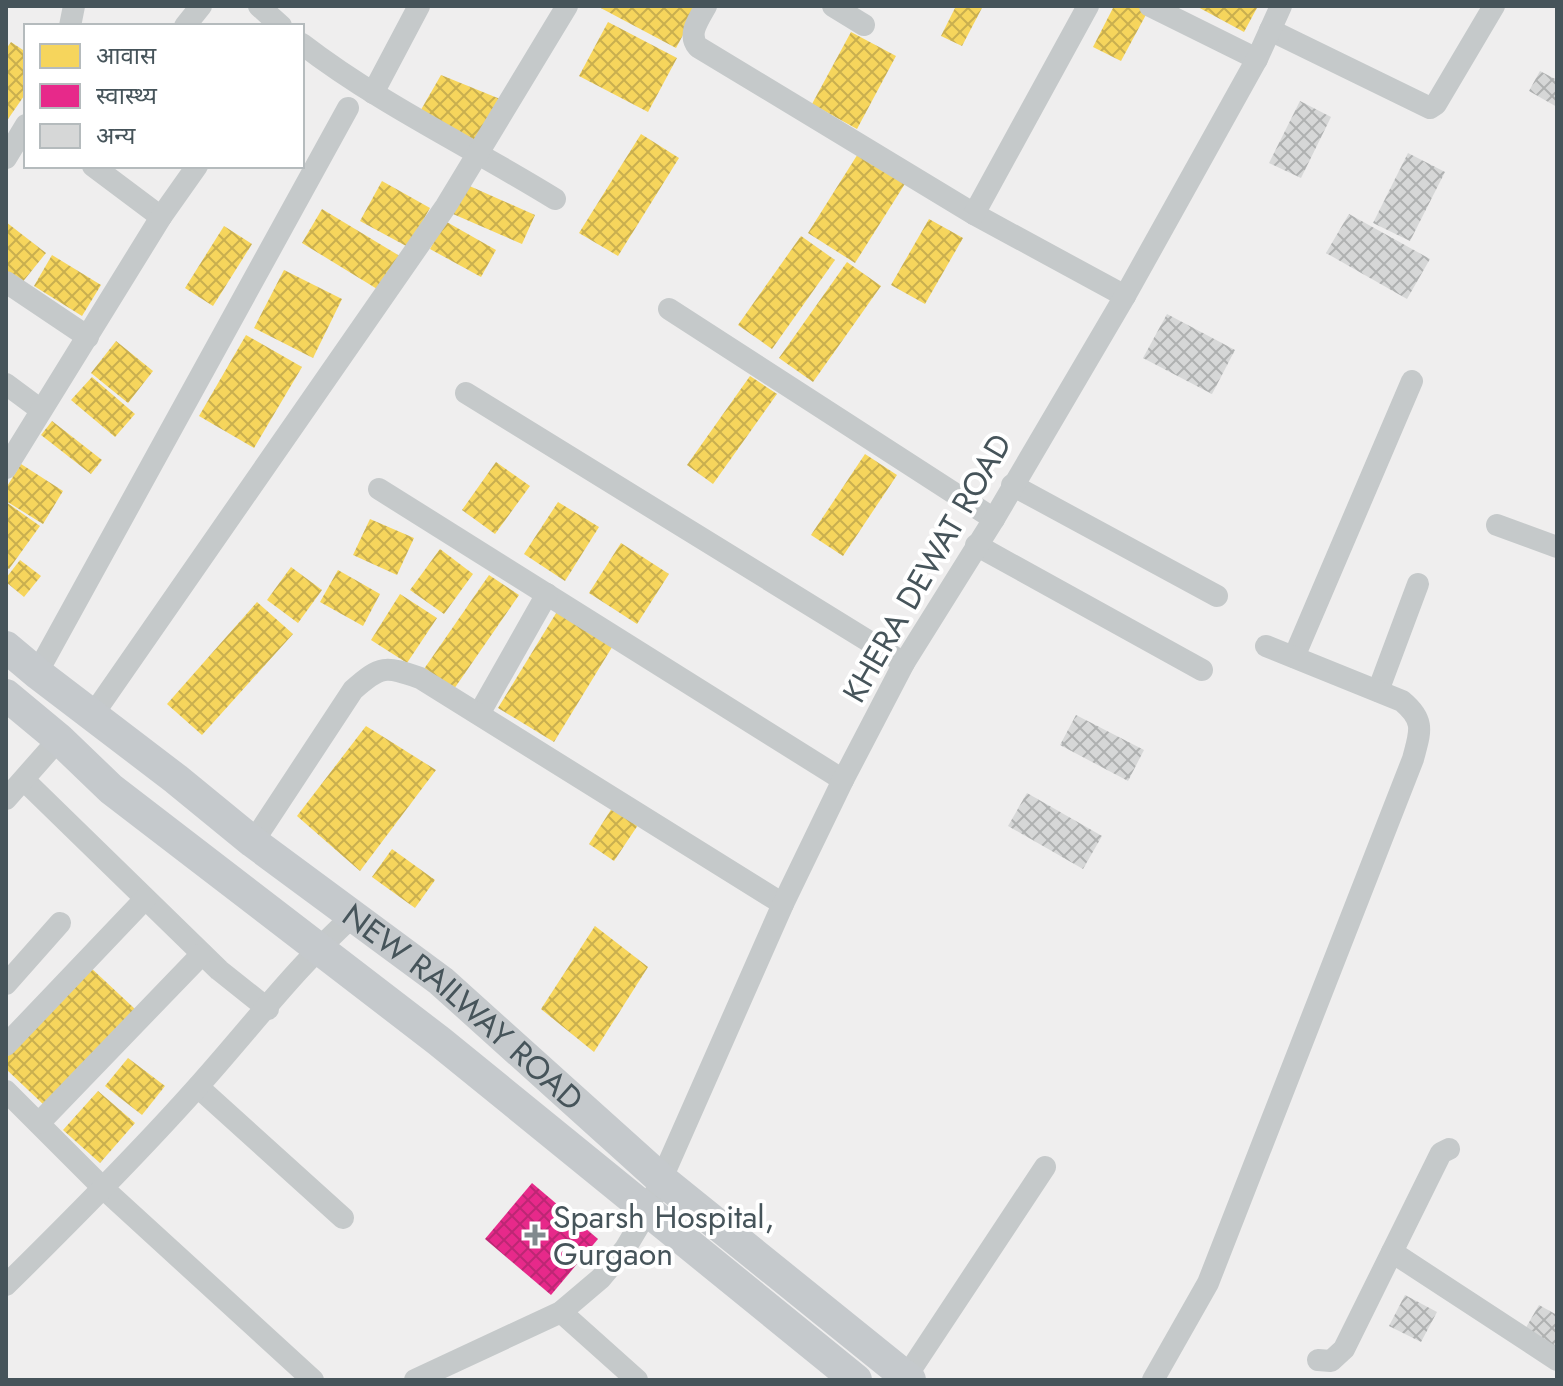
<svg xmlns="http://www.w3.org/2000/svg" width="1563" height="1386" font-family="Jost,'Noto Sans Devanagari',sans-serif">
  <style>
    .homes { fill: url(#homes-cross-hatch) }
    .health { fill: url(#health-cross-hatch) }
    .building { fill: url(#building-cross-hatch) }
    .lines { fill: none; stroke-linecap: round; stroke-linejoin: round }
    .street { stroke: #c5c9ca; stroke-width: 22 }
    .secondary { stroke: #c5c9cc; stroke-width: 32 }
    .poi-dot { fill: #818a8e; stroke: #fff; stroke-width: 3 }
    .labels { text-anchor: middle; stroke-width: 8; stroke-linejoin: round; paint-order: stroke }
    .street-label { font-size: 32px; fill: #46545a; stroke: #fff }
    .poi-label { font-size: 32px; fill: #46545a; stroke: #fff; text-anchor: start }
  </style>
  <defs>
    <pattern id="homes-cross-hatch" width="8" height="8" patternUnits="userSpaceOnUse" patternTransform="scale(2)"><rect width="8" height="8" fill="#f6d55c"/><path d="M0 0l8 8M0 8l8-8" fill="none" stroke="#c9af4f"/></pattern>
    <pattern id="health-cross-hatch" width="8" height="8" patternUnits="userSpaceOnUse" patternTransform="scale(2)"><rect width="8" height="8" fill="#e7298a"/><path d="M0 0l8 8M0 8l8-8" fill="none" stroke="#bd2674"/></pattern>
    <pattern id="building-cross-hatch" width="8" height="8" patternUnits="userSpaceOnUse" patternTransform="scale(2)"><rect width="8" height="8" fill="#d6d7d7"/><path d="M0 0l8 8M0 8l8-8" fill="none" stroke="#afb1b1"/></pattern>
  </defs>
  <rect width="100%" height="100%" fill="#efeeee"/>
  <g class="homes">
    <polygon points="597,6 692,6 697,9 676,48"/>
    <polygon points="956,6 983,6 962,46 941,36"/>
    <polygon points="1114,6 1139,6 1148,11 1121,61 1093,47"/>
    <polygon points="1196,6 1258,6 1244,32"/>
    <polygon points="608,22 677,58 648,112 579,76"/>
    <polygon points="851,32 896,56 857,129 812,104"/>
    <polygon points="11,42 26,52 26,93 6,122 6,49"/>
    <polygon points="441,75 505,101 476,143 418,115"/>
    <polygon points="641,134 679,158 618,256 579,233"/>
    <polygon points="861,149 908,179 855,263 808,233"/>
    <polygon points="382,181 430,208 408,247 360,221"/>
    <polygon points="465,184 535,215 522,244 453,214"/>
    <polygon points="322,209 403,258 382,292 302,243"/>
    <polygon points="929,219 963,238 925,304 891,285"/>
    <polygon points="445,221 496,250 481,277 430,249"/>
    <polygon points="6,222 46,253 21,284 6,271"/>
    <polygon points="224,226 252,244 213,306 185,288"/>
    <polygon points="801,236 835,260 772,349 738,325"/>
    <polygon points="52,255 101,285 82,316 34,286"/>
    <polygon points="847,262 881,286 813,382 779,358"/>
    <polygon points="284,270 342,299 313,358 254,328"/>
    <polygon points="246,335 302,367 254,448 199,416"/>
    <polygon points="116,341 153,371 128,403 91,373"/>
    <polygon points="750,376 777,394 713,484 687,465"/>
    <polygon points="92,377 135,414 115,437 71,400"/>
    <polygon points="52,421 102,460 91,474 41,435"/>
    <polygon points="865,454 897,475 843,556 811,535"/>
    <polygon points="496,462 530,486 495,534 462,510"/>
    <polygon points="21,464 63,491 43,524 6,501 6,488"/>
    <polygon points="6,502 40,526 9,569 6,567"/>
    <polygon points="558,502 599,527 565,581 524,554"/>
    <polygon points="370,519 414,538 397,575 353,555"/>
    <polygon points="621,543 669,574 637,624 589,593"/>
    <polygon points="440,549 473,574 444,614 410,590"/>
    <polygon points="20,560 41,576 24,597 6,582 6,578"/>
    <polygon points="291,567 322,590 298,623 267,600"/>
    <polygon points="338,570 380,594 363,626 320,602"/>
    <polygon points="489,575 519,595 454,689 424,669"/>
    <polygon points="400,594 437,618 407,663 371,640"/>
    <polygon points="257,602 293,634 202,735 167,704"/>
    <polygon points="558,610 614,644 554,742 498,708"/>
    <polygon points="366,726 436,770 360,871 297,816"/>
    <polygon points="616,802 642,819 614,861 589,844"/>
    <polygon points="392,849 435,880 415,908 372,877"/>
    <polygon points="595,926 648,967 594,1052 541,1009"/>
    <polygon points="90,967 135,1009 45,1106 6,1069 6,1058"/>
    <polygon points="128,1058 165,1086 142,1115 105,1086"/>
    <polygon points="98,1091 135,1123 100,1163 63,1130"/>
  </g>
  <polygon class="health" points="532,1183 598,1239 551,1295 485,1239"/>
  <g class="building">
    <polygon points="1540,71 1557,80 1557,107 1529,91"/>
    <polygon points="1300,101 1331,117 1301,178 1269,163"/>
    <polygon points="1408,153 1445,172 1410,241 1373,223"/>
    <polygon points="1349,214 1430,259 1407,299 1326,253"/>
    <polygon points="1167,314 1235,350 1212,394 1143,358"/>
    <polygon points="1076,715 1144,750 1128,781 1060,745"/>
    <polygon points="1027,793 1102,836 1083,869 1008,826"/>
    <polygon points="1405,1295 1437,1312 1421,1342 1389,1326"/>
    <polygon points="1539,1305 1557,1315 1557,1350 1524,1331"/>
  </g>
  <g class="lines">
    <g class="street">
      <polyline points="259,6 281,26"/>
      <path d="M706 6C699 19 687 34 698 47L974 214 1125 296"/>
      <polyline points="833,6 864,25"/>
      <polyline points="1150,6 1257,59"/>
      <polyline points="70,26 74,6"/>
      <polyline points="185,26 201,6"/>
      <polyline points="1270,30 1430,108 1436,104 1494,6"/>
      <path d="M302 44C380 104 471 147 555 199"/>
      <polyline points="373,93 419,6"/>
      <polyline points="6,158 26,125"/>
      <polyline points="93,166 161,217"/>
      <polyline points="974,214 1088,6"/>
      <polyline points="6,282 88,337"/>
      <polyline points="669,309 994,519"/>
      <polyline points="6,384 41,410"/>
      <polyline points="466,393 904,663"/>
      <polyline points="6,468 161,217 197,166"/>
      <polyline points="1012,485 1217,596"/>
      <polyline points="379,489 843,780"/>
      <polyline points="1497,525 1557,547"/>
      <polyline points="976,545 1202,670"/>
      <polyline points="1294,657 1412,381"/>
      <polyline points="37,673 348,108"/>
      <polyline points="1378,691 1418,584"/>
      <polyline points="479,714 547,594"/>
      <polyline points="92,716 446,206 567,6"/>
      <polyline points="24,780 219,970 268,1009"/>
      <polyline points="6,799 59,739"/>
      <path d="M253 842 353 690C381 665 385 666 420 678L783 904"/>
      <polyline points="6,984 60,923"/>
      <polyline points="6,1045 145,899"/>
      <polyline points="198,1087 343,1218"/>
      <polyline points="6,1091 104,1189 313,1380"/>
      <polyline points="39,1123 202,954"/>
      <polyline points="1392,1252 1557,1360"/>
      <path d="M6 1285C73 1219 139 1153 201 1083 251 1027 297 966 353 916"/>
      <polyline points="561,1312 637,1380"/>
      <polyline points="1318,1360 1331,1361 1344,1349 1441,1153 1449,1149"/>
      <polyline points="906,1377 1045,1167"/>
      <polyline points="415,1380 561,1312 601,1278 625,1249 647,1212 783,904 843,780 904,663 994,519 1125,296 1257,59 1281,6"/>
      <path d="M1153 1380 1208 1283 1413 759C1420 732 1426 721 1402 701L1266 646"/>
    </g>
    <g class="secondary">
      <path id="s1" d="M6 647 37 673 176 779 253 842 441 981 661 1179 910 1380"/>
      <polyline points="6,695 59,739 111,789 439,1041 856,1380"/>
    </g>
  </g>
  <path class="poi-dot" d="M531 1223h8v8h8v8h-8v8h-8v-8h-8v-8h8z"/>
  <g class="labels">
    <g class="street-label">
      <text transform="translate(927 568) rotate(-60)" y="11">KHERA DEWAT ROAD</text>
      <text dy="11" stroke="none"><textPath href="#s1" startOffset="582">NEW RAILWAY ROAD</textPath></text>
    </g>
    <g class="poi-label">
      <text x="553" y="1228">Sparsh Hospital,<tspan x="553" dy="37">Gurgaon</tspan></text>
    </g>
  </g>
  <rect width="1563" height="1386" fill="none" stroke="#46545a" stroke-width="16"/>
  <rect x="24" y="24" width="280" height="144" fill="#ffffff" stroke="#b5bbbd" stroke-width="2"/>
  <rect x="40" y="44" width="40" height="24" fill="#f6d55c" stroke="#b5bbbd" stroke-width="2"/>
  <text x="96" y="64" font-size="24" fill="#46545a">आवास</text>
  <rect x="40" y="84" width="40" height="24" fill="#e7298a" stroke="#b5bbbd" stroke-width="2"/>
  <text x="96" y="104" font-size="24" fill="#46545a">स्वास्थ्य</text>
  <rect x="40" y="124" width="40" height="24" fill="#d6d7d7" stroke="#b5bbbd" stroke-width="2"/>
  <text x="96" y="144" font-size="24" fill="#46545a">अन्य</text>
</svg>
